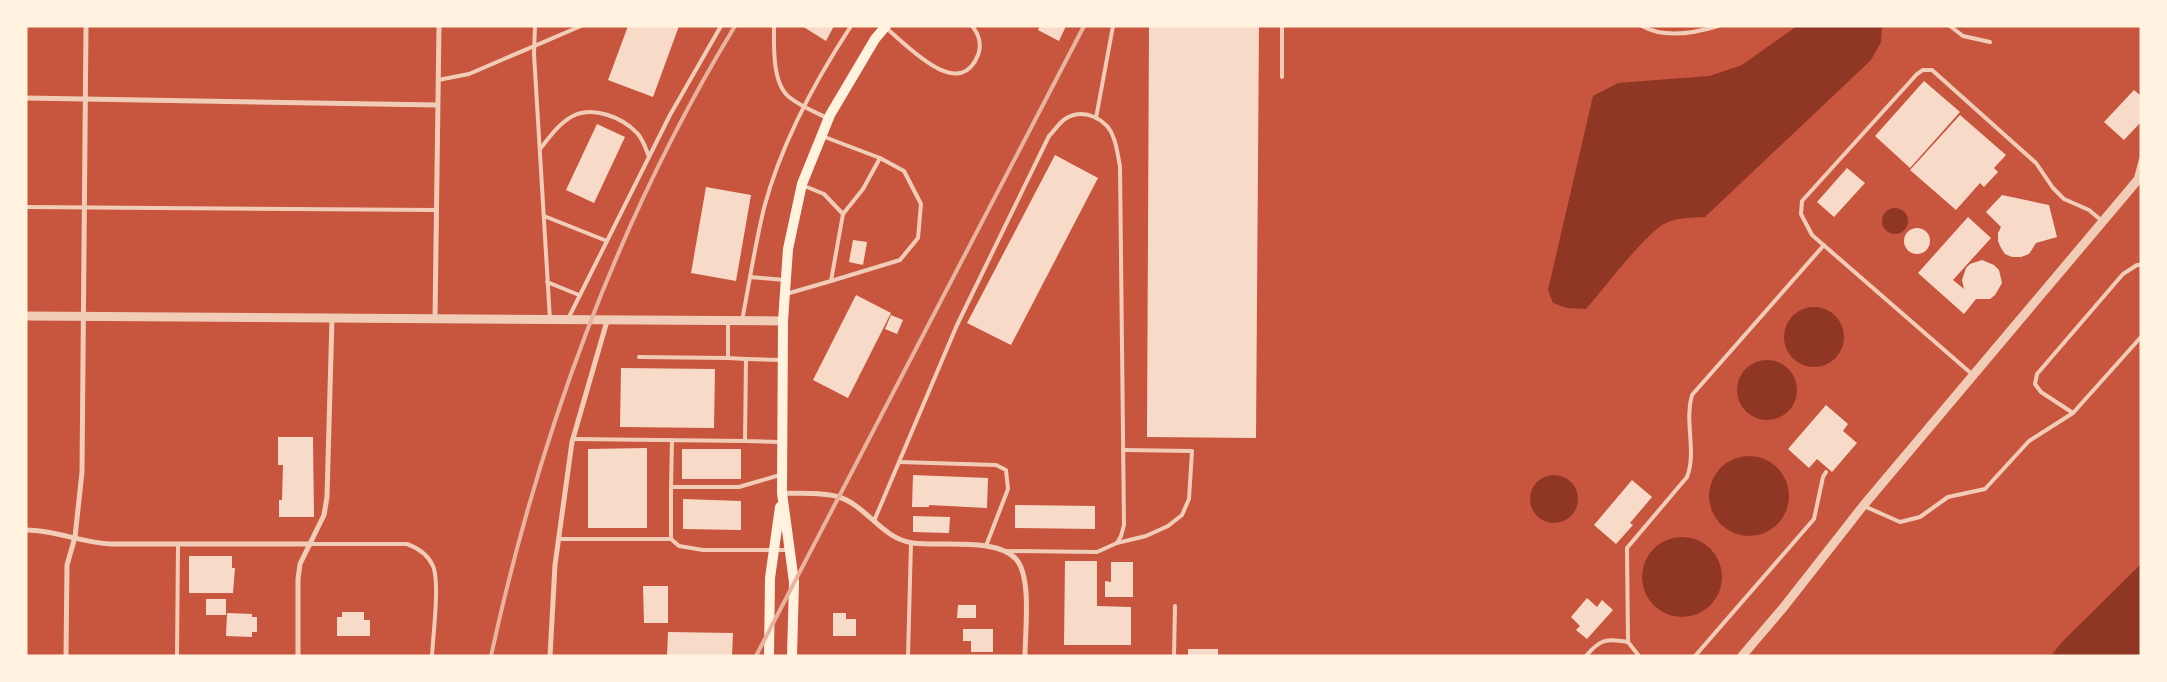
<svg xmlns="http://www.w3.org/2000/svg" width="2167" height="682" font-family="Ubuntu,sans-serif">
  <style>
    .water { fill: #8f3625 }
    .building { fill: #f7dbc8 }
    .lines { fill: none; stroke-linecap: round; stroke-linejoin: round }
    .service { stroke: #f1ccb7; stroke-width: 4 }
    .minor { stroke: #f1ccb7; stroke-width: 5 }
    .tertiary { stroke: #f1ccb7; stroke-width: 9 }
    .secondary { stroke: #fff3e0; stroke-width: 10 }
    .rail { stroke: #e9b49f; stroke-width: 4 }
  </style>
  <rect width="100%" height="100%" fill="#c8553d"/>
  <g class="water">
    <path d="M1797 26H1882L1881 42 1871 60 1705 217C1693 218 1678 217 1666 223 1645 233 1604 289 1586 309L1567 308 1553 303 1548 290 1593 96 1618 83 1709 76 1742 65Z"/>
    <circle cx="1895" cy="221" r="13"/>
    <circle cx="1814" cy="337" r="30"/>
    <circle cx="1767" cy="390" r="30"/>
    <circle cx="1749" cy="496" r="40"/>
    <circle cx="1554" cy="499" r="24"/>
    <circle cx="1682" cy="577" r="40"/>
    <polygon points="2141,564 2141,656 2051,656 2061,643"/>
  </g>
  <g class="building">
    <polygon points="628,26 679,26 653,97 608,80"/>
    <polygon points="802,26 834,26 826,41"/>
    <polygon points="1040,26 1066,26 1059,41 1038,30"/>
    <polygon points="1149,26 1259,26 1256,438 1147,437"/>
    <polygon points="1924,81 1960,112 1910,168 1875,136"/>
    <polygon points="2134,90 2141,96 2141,122 2124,140 2104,122"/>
    <polygon points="1960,115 2006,155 1994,168 1998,172 1984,187 1980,183 1956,210 1910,170"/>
    <polygon points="597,124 625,137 594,203 566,190"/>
    <polygon points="1055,155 1098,178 1011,345 967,323"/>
    <polygon points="1847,168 1865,183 1834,217 1817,202"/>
    <polygon points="706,187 751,195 736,281 691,273"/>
    <polygon points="2002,195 2049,205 2057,237 2036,243 2029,254 2021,257 2012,257 2005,254 2001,248 1998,241 1998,233 2001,227 1986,212"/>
    <polygon points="1968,217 1991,238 1953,280 1964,289 1962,280 1966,268 1970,264 1982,260 1994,265 1999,270 2002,283 1995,295 1990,299 1976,299 1964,314 1918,273"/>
    <circle cx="1917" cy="241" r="13"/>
    <polygon points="853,240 867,242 863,265 849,262"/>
    <polygon points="856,295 891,313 848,398 813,380"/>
    <polygon points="891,315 903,320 897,334 885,329"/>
    <polygon points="621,368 715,369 714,428 620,427"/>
    <polygon points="1826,405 1848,424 1843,431 1857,443 1832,472 1817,459 1809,468 1788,449"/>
    <polygon points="278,437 313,437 314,517 279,517 279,500 282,500 283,465 278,465"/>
    <polygon points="647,448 647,528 588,528 588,449"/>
    <rect x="682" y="449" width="59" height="30"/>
    <polygon points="913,475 988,478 987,508 929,505 929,507 912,507"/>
    <polygon points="1632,480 1652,497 1630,523 1633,525 1616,544 1594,525"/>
    <polygon points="683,499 741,501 741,530 683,529"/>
    <polygon points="1015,505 1095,506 1095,529 1015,528"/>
    <polygon points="913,516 950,517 949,533 913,532"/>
    <polygon points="189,556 232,556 232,568 235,568 233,593 189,593"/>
    <polygon points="1065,561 1097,561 1097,606 1131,607 1131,645 1064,645"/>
    <polygon points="1111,562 1133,562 1133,597 1105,597 1105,581 1111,582"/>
    <polygon points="643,586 668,586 668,623 644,623"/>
    <polygon points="1587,598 1597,607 1602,600 1613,610 1587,639 1576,630 1580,626 1571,617"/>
    <rect x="206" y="599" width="20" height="16"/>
    <polygon points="958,605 976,605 976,618 957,618"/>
    <polygon points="342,612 364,612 364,620 370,620 370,636 337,636 337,617 342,617"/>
    <polygon points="227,613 252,614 252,617 257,617 257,632 252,632 252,637 226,636"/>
    <polygon points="833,613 846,613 846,619 856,619 856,636 833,636"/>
    <polygon points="963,629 993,629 993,652 971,652 971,641 963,641"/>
    <polygon points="668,632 733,633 732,656 667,656"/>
    <rect x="1188" y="649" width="30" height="7"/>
  </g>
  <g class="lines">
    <g class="service">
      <polyline points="535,26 534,54 550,320"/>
      <path d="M774 26C774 46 772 83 789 97 800 106 815 112 827 118"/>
      <path d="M1642 26C1665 39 1695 33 1718 26"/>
      <polyline points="1950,26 1963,36 1990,42"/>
      <path d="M885 27C906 44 959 103 978 55 982 45 979 34 972 26"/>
      <polyline points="1282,77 1282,26"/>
      <polyline points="438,80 469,74 581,26"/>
      <polyline points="1096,118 1113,26"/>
      <polyline points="822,136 880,158 904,171 921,204 918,238 900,260 831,281"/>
      <path d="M540 149C549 138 559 123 573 116 593 106 622 117 637 133 643 139 646 149 649 157"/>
      <polyline points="2136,178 2141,159"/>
      <polyline points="26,207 436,210"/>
      <polyline points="843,214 863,189 880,158"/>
      <polyline points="544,216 607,241"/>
      <polyline points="750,277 785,280"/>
      <polyline points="547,282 579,295"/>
      <polyline points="786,294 831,281 843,214 824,194 802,185"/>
      <polyline points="568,319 670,115 721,26"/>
      <polyline points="728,321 728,358 746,359 745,441 780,442"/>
      <path d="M742 321C749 284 755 245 764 208 781 144 815 81 851 26"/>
      <polyline points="639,357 728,358"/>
      <polyline points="746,359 781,360"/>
      <polyline points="1973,375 1812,235 1801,214 1802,201 1917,74 1923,70 1932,70 2036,163 2053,188 2064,199 2089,210 2102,221"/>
      <polyline points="2073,413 2041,392 2035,384 2037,374 2123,274 2137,265 2141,265"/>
      <polyline points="573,439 745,441"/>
      <polyline points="672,440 671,487 739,487 780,475"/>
      <polyline points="899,462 996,465 1006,470 1008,489 986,546"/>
      <polyline points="671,487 671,539 679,546 703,550 789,550"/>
      <polyline points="1864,506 1900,522 1920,517 1948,497 1985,489 2029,441 2073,413 2141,337"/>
      <path d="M874 521 957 325 1049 136C1054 131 1059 123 1065 119 1084 107 1108 119 1114 139 1117 147 1118 157 1120 166L1124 525 1121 536 1117 543"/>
      <polyline points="559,539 671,539"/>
      <path d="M311 544H407C418 548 428 555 433 566 440 583 433 635 432 656"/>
      <polyline points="1006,551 1097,552 1117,543 1146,536 1168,526 1182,515 1189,499 1192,451 1123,450"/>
      <polyline points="177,656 178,545"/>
      <polyline points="908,656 911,543"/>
      <polyline points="1174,656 1175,606"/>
      <path d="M1586 656C1600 639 1607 638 1628 642"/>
      <path d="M1639 656 1628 642 1627 548 1687 477C1697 451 1684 422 1692 395L1824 245"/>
      <polyline points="1695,656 1814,519 1823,477 1826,472"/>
    </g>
    <g class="minor">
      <polyline points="26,98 437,105"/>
      <polyline points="435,319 439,26"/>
      <path d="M782 493C800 494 822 492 839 497 867 506 882 539 913 543 941 547 996 537 1016 559 1032 577 1025 631 1025 656"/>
      <path d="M26 530C56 530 82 543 111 544H311"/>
      <polyline points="66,656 67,565 75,537 82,472 86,26"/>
      <polyline points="298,656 298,579 300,564 324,515 327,497 332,318"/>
      <polyline points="550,656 555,565 572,442 607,321"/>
    </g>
    <g class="tertiary">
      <polyline points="26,316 783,321"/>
      <polyline points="1742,656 1783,608 1863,506 2141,176"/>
    </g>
    <g class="secondary">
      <polyline points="769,656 770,578 780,507"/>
      <polyline points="792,656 794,582 782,493 783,321 788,249 802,184 830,115 875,39 886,26"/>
    </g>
    <g class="rail">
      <path d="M491 656C539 436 618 218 735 26"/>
      <polyline points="756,656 1084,26"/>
    </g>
  </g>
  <rect width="2167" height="682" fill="none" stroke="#fff3e0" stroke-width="55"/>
</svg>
